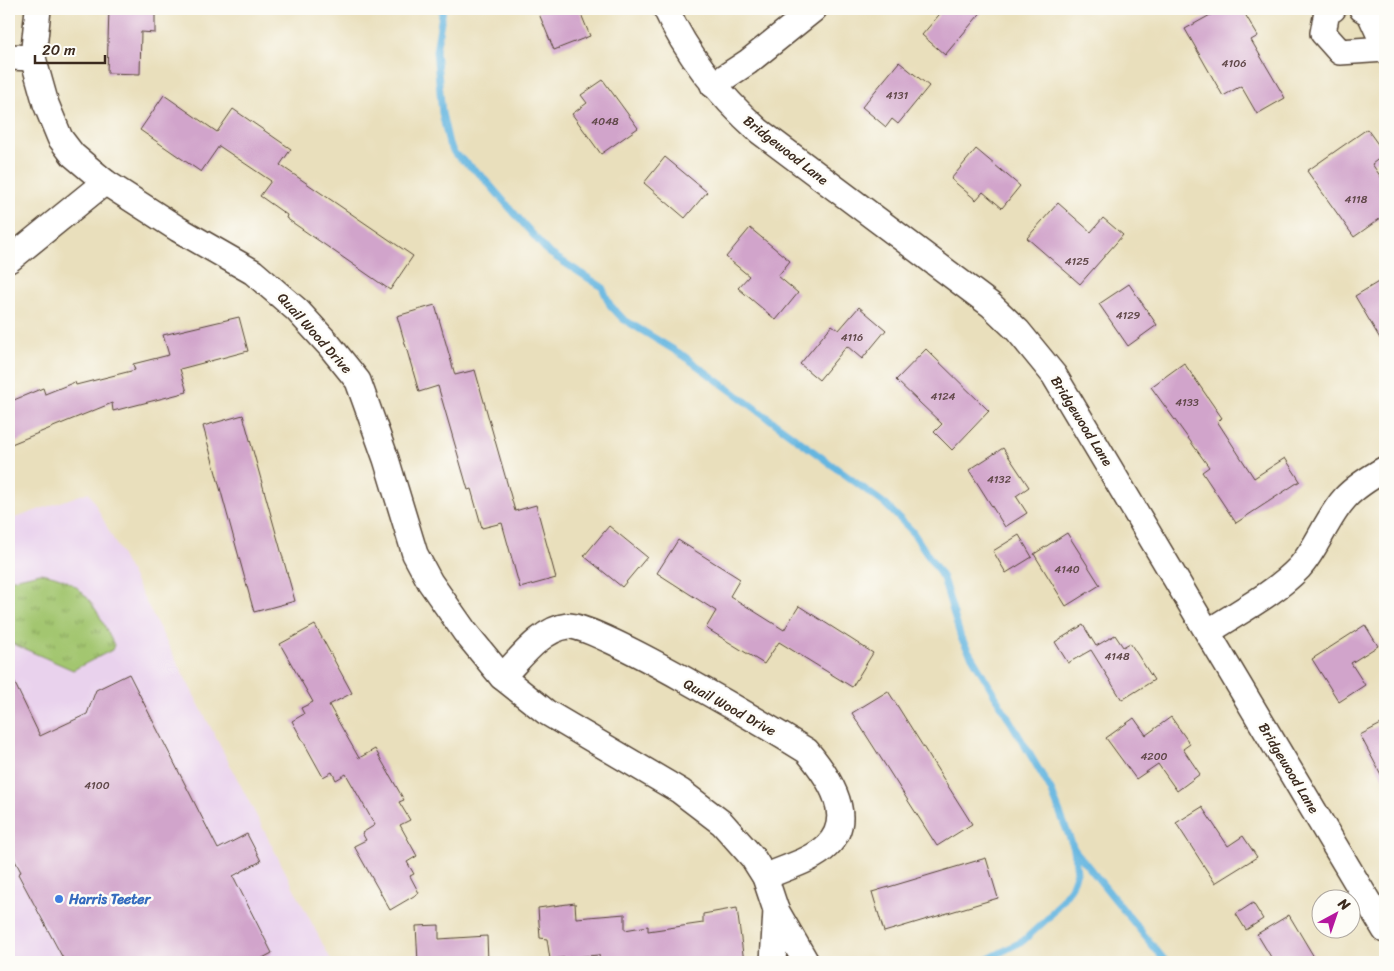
<svg xmlns="http://www.w3.org/2000/svg" width="1394" height="971" font-family="Sriracha,sans-serif">
  <style>
    .built { fill: #e9d2ed }
    .grass { fill: url(#grass-tufts); stroke: #6f7847 }
    .lines { fill: none; stroke-linecap: round; stroke-linejoin: round }
    .stream { stroke: #65b6e0; stroke-width: 7 }
    .building { fill: #d1a4cb }
    .minor-casing { stroke: #554536; stroke-width: 28 }
    .minor { stroke: #fff; stroke-width: 25 }
    .shop-dot { fill: #3f7fe0; stroke: #fdfcf7; stroke-width: 2 }
    .labels { text-anchor: middle; stroke-width: 5; stroke-linejoin: round; paint-order: stroke }
    .number-label { font-size: 11px; fill: #604849 }
    .street-label { font-size: 14px; fill: #3b2a1e; stroke: #fdfcf7 }
    .shop-label { font-size: 14px; font-weight: bold; fill: #366cbe; stroke: #fdfcf7; text-anchor: start }
  </style>
  <defs>
    <pattern id="grass-tufts" width="24" height="20" patternUnits="userSpaceOnUse" patternTransform="scale(1.25)"><rect width="24" height="20" fill="#a3c670"/><path d="M3 7l-1-3M5 7V3M7 7l1-3M15 17l-1-3M17 17v-4M19 17l1-3" fill="none" stroke="#86a15b"/></pattern>
  </defs>
  <rect width="100%" height="100%" fill="#fdfcf7"/>
  <filter id="ink" filterUnits="userSpaceOnUse"><feTurbulence type="fractalNoise" baseFrequency=".02" numOctaves="2"/><feDisplacementMap in="SourceGraphic" scale="10" xChannelSelector="R" yChannelSelector="G"/><feConvolveMatrix kernelMatrix="1 2 1 2 8 2 1 2 1" color-interpolation-filters="sRGB"/></filter>
  <filter id="wash" filterUnits="userSpaceOnUse"><feTurbulence type="fractalNoise" baseFrequency=".0096" numOctaves="4" result="noise"/><feDisplacementMap in="SourceGraphic" scale="20" xChannelSelector="R" yChannelSelector="G"/><feGaussianBlur stdDeviation="1.12" result="paint"/><feColorMatrix in="noise" values="0 0 0 0 0 0 0 0 0 0 0 0 0 0 0 0 0 1.4 0 .05"/><feComposite in="paint" operator="in"/></filter>
  <g filter="url(#wash)">
    <rect width="100%" height="100%" fill="#e9dfbc"/>
    <polygon class="built" points="89,492 332,962 9,962 9,520"/>
    <path class="grass" d="M40 573C85 579 96 608 114 645L112 650 73 670 9 642V580Z"/>
    <g class="lines">
      <g class="stream">
        <polyline points="443,9 436,51 442,113 449,144 455,154 482,176 548,252 602,287 610,305 623,319 684,356 885,504 912,531 943,578 961,638 1051,790 1074,849 1077,872 1071,888 1048,918 1023,941 982,962"/>
        <polyline points="1074,849 1166,962"/>
      </g>
    </g>
    <g id="blocks">
      <g class="building">
        <polygon points="109,9 155,9 155,33 141,32 140,74 107,73"/>
        <polygon points="537,9 579,9 590,36 554,50"/>
        <polygon points="944,9 984,9 945,55 922,35"/>
        <polygon points="1221,9 1242,9 1258,36 1251,40 1285,98 1257,114 1241,86 1223,96 1185,29"/>
        <polygon points="899,62 929,86 898,124 892,119 886,127 862,107"/>
        <polygon points="603,80 638,128 601,154 572,114 587,103 581,95"/>
        <polygon points="164,95 217,132 233,109 291,149 280,165 413,256 390,290 286,218 287,215 260,196 271,181 219,146 201,172 140,130"/>
        <polygon points="1367,129 1385,154 1372,164 1385,183 1385,215 1354,237 1307,171"/>
        <polygon points="976,149 1020,186 1002,208 983,192 976,200 951,179"/>
        <polygon points="665,157 707,192 685,218 644,183"/>
        <polygon points="1058,203 1091,232 1103,218 1123,235 1080,284 1027,238"/>
        <polygon points="750,228 790,261 778,276 798,293 776,320 738,288 749,276 726,257"/>
        <polygon points="1385,278 1385,347 1355,296"/>
        <polygon points="1129,284 1157,325 1128,346 1099,304"/>
        <polygon points="435,305 455,375 475,370 515,511 536,505 556,578 520,588 502,523 482,528 471,489 468,490 438,386 419,392 397,316"/>
        <polygon points="859,307 886,330 862,359 847,346 819,380 800,364 832,325 839,330"/>
        <polygon points="239,317 248,351 180,369 187,392 113,411 112,403 9,445 9,402 43,388 45,394 75,382 76,385 135,370 133,364 169,355 163,335"/>
        <polygon points="926,349 989,411 952,450 934,432 942,424 896,380"/>
        <polygon points="1184,363 1222,418 1217,421 1254,478 1285,458 1300,481 1236,523 1202,472 1209,467 1151,387"/>
        <polygon points="243,415 295,601 254,612 203,426"/>
        <polygon points="1003,448 1029,487 1016,496 1027,513 1005,527 969,470"/>
        <polygon points="609,526 647,557 622,587 584,556"/>
        <polygon points="1067,533 1100,585 1066,606 1034,554"/>
        <polygon points="1019,535 1032,557 1006,573 993,551"/>
        <polygon points="678,540 740,579 730,596 784,630 799,606 873,653 852,687 779,642 764,664 706,628 716,611 657,573"/>
        <polygon points="315,625 352,693 329,705 359,758 375,749 404,800 399,802 410,820 400,825 417,856 407,862 414,874 410,876 419,893 390,910 354,846 366,840 362,833 375,825 346,774 336,780 332,772 323,777 292,721 304,714 301,708 313,702 280,644"/>
        <polygon points="1083,625 1096,646 1115,635 1123,647 1130,643 1154,680 1122,700 1091,650 1068,663 1055,642"/>
        <polygon points="1365,625 1378,646 1351,663 1365,685 1339,702 1312,659"/>
        <polygon points="9,671 40,736 87,714 96,690 129,674 218,849 247,834 261,861 233,876 272,953 255,962 65,962 18,874 21,872 9,849"/>
        <polygon points="888,691 972,824 937,846 852,713"/>
        <polygon points="1171,717 1190,744 1183,749 1200,774 1177,791 1158,764 1136,779 1106,738 1134,718 1146,735"/>
        <polygon points="1385,722 1385,782 1360,735"/>
        <polygon points="1202,807 1228,846 1243,836 1257,857 1215,883 1176,823"/>
        <polygon points="986,858 998,898 884,932 872,892"/>
        <polygon points="575,903 576,918 625,914 625,930 648,926 648,931 703,923 703,914 737,908 744,962 600,962 599,955 550,959 547,939 540,938 538,908"/>
        <polygon points="1253,903 1263,919 1246,930 1236,914"/>
        <polygon points="1289,915 1317,962 1274,962 1257,934"/>
        <polygon points="439,925 439,939 487,936 488,962 418,962 416,926"/>
      </g>
    </g>
  </g>
  <g filter="url(#ink)">
    <use href="#blocks" fill-opacity="0" stroke="#554536" stroke-width="1"/>
    <g class="lines">
      <defs>
        <g id="minor">
          <polyline points="38,9 33,58 46,104 60,138 73,155 105,182 178,229 253,272 297,310 329,345 358,381 386,459 415,554 430,582 465,632 502,677 546,712 680,791 722,823 753,858 765,877 776,910 806,962"/>
          <path d="M666 9C688 57 719 95 759 131L991 305 1018 331 1054 375 1385 930"/>
          <polyline points="1333,9 1327,12 1323,33 1340,52 1385,49"/>
          <polyline points="1362,9 1370,14 1385,47"/>
          <polyline points="9,57 33,58"/>
          <polyline points="713,85 748,62 814,9"/>
          <polyline points="9,260 105,182"/>
          <path d="M1208 632C1238 612 1274 594 1299 568 1318 547 1326 519 1345 498 1356 486 1371 477 1385 469"/>
          <path d="M502 677C520 659 541 629 568 626 595 623 773 730 807 751 828 776 857 817 827 846 812 861 784 868 765 877"/>
          <polyline points="773,962 776,910"/>
        </g>
      </defs>
      <use href="#minor" class="minor-casing"/>
      <use href="#minor" class="minor"/>
    </g>
  </g>
  <circle class="shop-dot" cx="59" cy="899" r="5"/>
  <g class="labels">
    <g class="number-label">
      <text x="1234" y="67">4106</text>
      <text x="897" y="99">4131</text>
      <text x="605" y="125">4048</text>
      <text x="1356" y="203">4118</text>
      <text x="1077" y="265">4125</text>
      <text x="1128" y="319">4129</text>
      <text x="852" y="341">4116</text>
      <text x="943" y="400">4124</text>
      <text x="1187" y="406">4133</text>
      <text x="999" y="483">4132</text>
      <text x="1067" y="573">4140</text>
      <text x="1117" y="660">4148</text>
      <text x="1154" y="760">4200</text>
      <text x="97" y="789">4100</text>
    </g>
    <g class="street-label">
      <text transform="translate(786 150) rotate(38)" y="5">Bridgewood Lane</text>
      <text transform="translate(315 333) rotate(48)" y="5">Quail Wood Drive</text>
      <text transform="translate(1082 421) rotate(58)" y="5">Bridgewood Lane</text>
      <text transform="translate(730 707) rotate(29)" y="5">Quail Wood Drive</text>
      <text transform="translate(1289 768) rotate(59)" y="5">Bridgewood Lane</text>
    </g>
    <g class="shop-label">
      <text x="69" y="904">Harris Teeter</text>
    </g>
  </g>
  <rect width="1394" height="971" fill="none" stroke="#fdfcf7" stroke-width="30"/>
  <g transform="translate(1336 914) rotate(40)"><circle r="24" fill="#fdfcf7" stroke="#afa8a0"/>
  <path d="M0-4L9 19L0 12L-9 19Z" fill="#b5179e"/>
  <text y="-8" font-size="14" font-weight="bold" text-anchor="middle" fill="#3b2a1e">N</text>
  </g>
  <path d="M35 55v8h70v-8" fill="none" stroke="#3b2a1e" stroke-width="2.5"/>
  <text x="42" y="55" font-size="15" fill="#3b2a1e" stroke="#fdfcf7" stroke-width="4" paint-order="stroke">20 m</text>
</svg>
